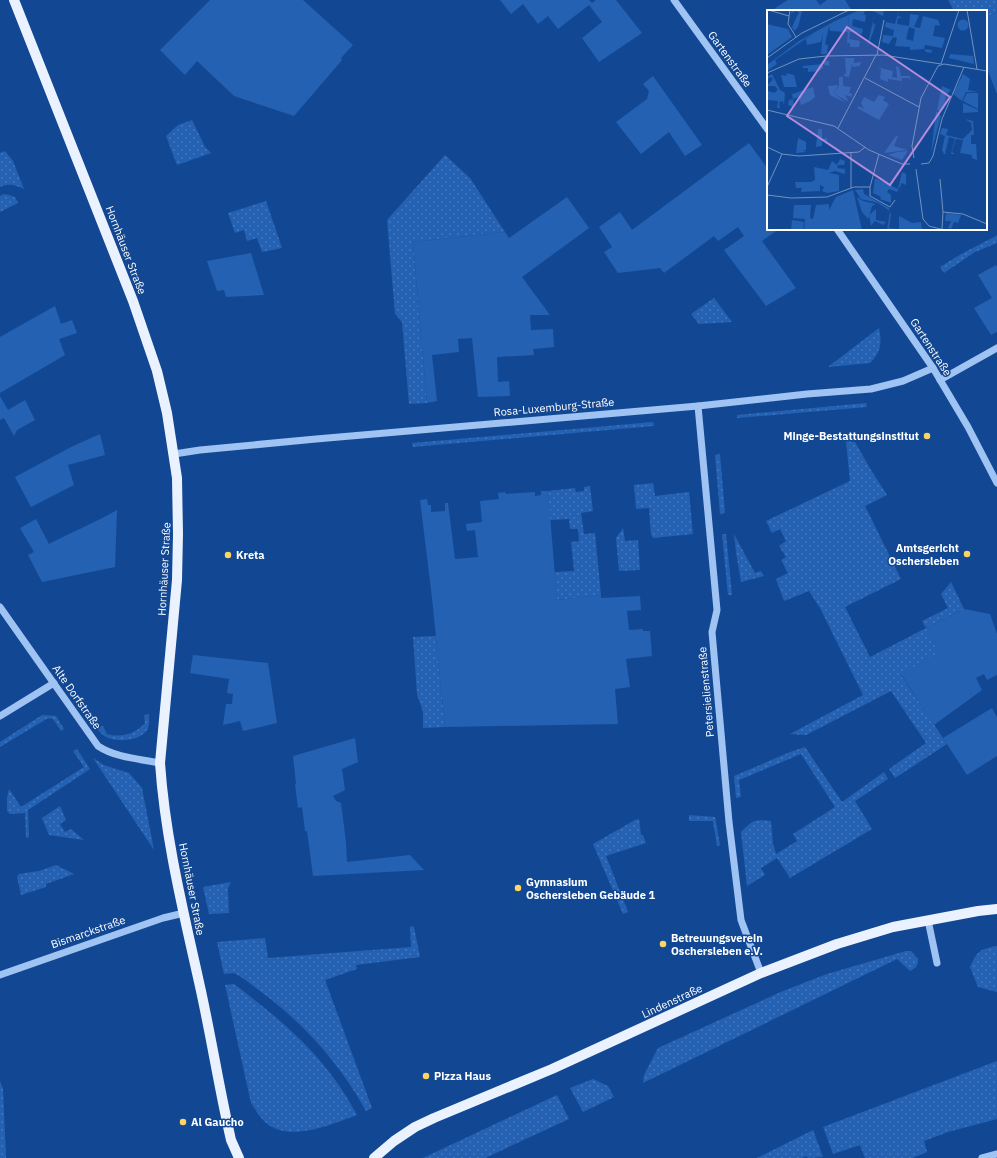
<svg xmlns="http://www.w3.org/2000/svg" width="997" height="1158" font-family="'IBM Plex Sans',sans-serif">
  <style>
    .grass { fill: url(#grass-dots) }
    .garden { fill: #2461b2 }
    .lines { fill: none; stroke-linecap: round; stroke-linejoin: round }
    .minor { stroke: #9fc3f2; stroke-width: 7 }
    .major { stroke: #ebf2ff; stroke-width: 10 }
    .poi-dot { fill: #ffd461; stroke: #124893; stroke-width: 1.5 }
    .labels { text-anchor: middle; stroke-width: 3; stroke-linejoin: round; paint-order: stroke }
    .street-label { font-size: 11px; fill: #fff; stroke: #124893 }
    .poi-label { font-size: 11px; font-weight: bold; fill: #fff; stroke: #124893; text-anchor: start }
    .inset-road { fill: none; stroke: #7191be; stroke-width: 1 }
    .view { fill: #b68bdc; fill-opacity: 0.15; stroke: #b68bdc; stroke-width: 2 }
    .inset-edge { fill: none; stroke: #fff; stroke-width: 2 }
  </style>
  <defs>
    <pattern id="grass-dots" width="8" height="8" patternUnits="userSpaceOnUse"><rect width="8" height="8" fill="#2461b2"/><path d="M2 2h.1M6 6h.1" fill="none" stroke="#4579be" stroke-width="1.8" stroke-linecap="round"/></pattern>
  </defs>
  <rect width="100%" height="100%" fill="#124893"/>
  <g class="grass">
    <polygon points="948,0 997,0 997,12 986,18 986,11 954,11"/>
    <polygon points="192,120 205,147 211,153 177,165 166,136 178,125"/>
    <path d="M5 151 13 161 24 189C15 185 9 183 0 187V153Z"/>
    <polygon points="445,155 470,178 505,232 413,242 427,403 409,404 402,322 395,314 387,220"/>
    <path d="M4 194C11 195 16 196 18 203L0 212V196Z"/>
    <polygon points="266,201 282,248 262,252 257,238 247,241 244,230 235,233 228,213"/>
    <polygon points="997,235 997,243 975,252 944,273 940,267 963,253 996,236"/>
    <polygon points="714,298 732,322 699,324 691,314"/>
    <path d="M879 328C882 343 881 352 870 363L828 367Z"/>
    <polygon points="866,403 867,407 737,418 737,415"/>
    <polygon points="653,422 654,426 413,447 412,443"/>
    <polygon points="846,441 855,442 871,470 887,495 865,506 901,579 845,607 870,657 926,628 922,621 948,608 941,594 951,582 964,609 926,628 939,653 901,675 947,744 895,778 889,769 926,743 891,691 806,735 790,734 863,695 820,608 809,591 784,601 776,579 788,573 781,560 786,557 779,546 786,541 780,529 772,533 766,521 850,481"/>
    <polygon points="720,454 725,513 720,514 715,455"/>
    <polygon points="653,483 655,496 689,492 693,534 653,538 651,534 649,508 636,509 634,485"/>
    <polygon points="590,486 593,511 581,513 584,534 595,533 601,595 557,600 554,572 574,571 571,542 579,541 578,529 570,529 569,519 550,520 548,491 575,488 576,492 584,491 584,487"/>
    <polygon points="623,528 625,541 638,540 640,570 619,571 616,538"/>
    <polygon points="722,534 726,534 732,595 728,595"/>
    <polygon points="734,534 755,573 761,571 764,576 741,582 736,552"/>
    <polygon points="436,636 445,727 423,728 423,712 417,694 413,637"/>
    <path d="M149 714C149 719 150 726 147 730 139 742 113 743 103 735 100 733 99 730 97 728L103 726 107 734C122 738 135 734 145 723L144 715Z"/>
    <polygon points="42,715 56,716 64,729 61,731 53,719 48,718 0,747 0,742"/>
    <path d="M805 747 842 802 884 772 888 779 855 801 872 829 790 878 777 858 761 868 765 875 747 886 741 832C753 820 754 819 771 821L773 844 776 854 797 841 793 834 835 807 801 754 739 780 741 797 736 798 734 776 790 752Z"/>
    <polygon points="77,749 90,769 28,810 29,837 26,838 25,813 10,814 7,811 7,798 9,789 21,807 84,767 73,751"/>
    <polygon points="93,758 104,765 129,773 142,788 154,850"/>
    <polygon points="60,806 66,820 60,824 65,832 71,829 84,840 49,835 42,818"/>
    <polygon points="689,815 715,817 720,845 717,846 713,821 689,821"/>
    <polygon points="639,819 641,835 643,835 646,843 606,856 628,912 623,914 593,844 635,820"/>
    <polygon points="56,865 74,874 46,884 46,887 21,895 17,877 19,874 39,871"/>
    <polygon points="231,882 228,888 229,913 209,914 203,887"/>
    <path d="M410 926 414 927 420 957 356 965 357 969 325 980 372 1108 366 1111C340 1064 306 1026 264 994 257 989 240 975 233 973 231 973 227 974 224 974L217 942 265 938 268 958 411 947Z"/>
    <path d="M997 946V992L978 987 970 967C977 951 980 949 997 946Z"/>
    <path d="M906 951H911L918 959C918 966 916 968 910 971L897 959 643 1083 644 1075 658 1048 783 991 827 974Z"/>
    <path d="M234 984C285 1023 327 1058 357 1115 332 1124 290 1143 266 1123 259 1117 256 1110 251 1103L225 985Z"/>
    <polygon points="997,1061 997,1119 948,1132 924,1141 927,1152 912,1158 865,1158 860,1145 833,1154 823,1127"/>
    <polygon points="593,1079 608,1086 614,1097 583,1112 570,1088"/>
    <polygon points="0,1081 3,1089 6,1158 0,1158"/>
    <polygon points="557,1095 569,1119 485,1158 423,1158"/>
    <polygon points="813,1130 823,1157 808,1158 806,1156 802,1158 757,1158"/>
  </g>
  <g class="garden">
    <polygon points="210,0 303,0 353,45 341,58 342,60 294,116 234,96 197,61 185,75 160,50"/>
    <polygon points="500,0 589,0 592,3 596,0 616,0 642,33 599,62 582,38 602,22 589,5 558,29 548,16 538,24 523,4 511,14"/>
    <polygon points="788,0 816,0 820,5 827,0 845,0 852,11 777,11 775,8"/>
    <polygon points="997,12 997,94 986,66 986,18"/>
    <polygon points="653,76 702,145 685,156 669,132 641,154 616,122 647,99 649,91 643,84"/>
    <polygon points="749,143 768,169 768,229 774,229 776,231 762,241 796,288 766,306 724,250 744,236 738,227 718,241 714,236 664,273 660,268 618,273 604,252 612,247 599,227 620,212 632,230"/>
    <polygon points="567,197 589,228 522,277 550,315 530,315 531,330 553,329 554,347 533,349 534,355 497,357 498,382 509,381 510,396 478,397 472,338 458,339 459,352 432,355 437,401 427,403 413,242 505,232 509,238"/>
    <polygon points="251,253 264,295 226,297 224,290 217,291 207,261"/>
    <polygon points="996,265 997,267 997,332 991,335 974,308 992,298 978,275"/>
    <polygon points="55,306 61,324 72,320 77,333 59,339 65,355 0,393 0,337"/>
    <polygon points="0,396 8,410 25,400 35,420 17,430 14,436 4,418 0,420"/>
    <polygon points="100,434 105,455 68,465 74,485 31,507 15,477 73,446"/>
    <polygon points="541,491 548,491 557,600 601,595 601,598 640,596 641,610 627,611 629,630 643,629 643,631 650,631 652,656 626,659 630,687 615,689 618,724 445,727 432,598 420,500 427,499 428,505 431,505 431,512 445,511 445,503 448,503 455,559 478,557 475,530 467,531 466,524 482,522 480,501 499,499 498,493 505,492 506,494 535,492 535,496 541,495"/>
    <path d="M117 510 115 567 42 582 28 555 34 552 20 528 36 519 49 544C71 532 95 523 117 510Z"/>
    <polygon points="964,609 990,614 997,634 997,675 987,680 984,674 976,678 982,690 934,725 901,674 938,653 926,628"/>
    <polygon points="193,655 268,663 277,723 243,731 240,721 223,725 226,704 232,704 233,694 227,693 229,679 190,673"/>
    <polygon points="992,708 997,717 997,756 967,775 943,738"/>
    <polygon points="355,738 358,762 342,769 345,790 333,796 336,801 341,803 346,842 347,862 410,855 424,870 313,876 307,831 305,831 302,807 298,808 295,784 296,784 293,756"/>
  </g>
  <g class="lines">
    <g class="minor">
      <polyline points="674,0 768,130"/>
      <polyline points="837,229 933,368 968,427 997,483"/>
      <polyline points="940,380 997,348"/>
      <polyline points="698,406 717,610 712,632 729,822 741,920 761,973"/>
      <polyline points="174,454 200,450 316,439 698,406 807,394 871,389 903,381 933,368"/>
      <path d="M0 607 98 746C116 758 140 759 160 763"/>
      <polyline points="0,716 54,683"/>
      <polyline points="928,920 937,963"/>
      <polyline points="0,975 163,918 184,913"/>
      <polyline points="982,1158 997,1154"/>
    </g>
    <g class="major">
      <path d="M14 0 133 301 157 371 167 413 177 478 178 534 177 580 160 763C165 837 183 910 199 982 211 1035 219 1088 231 1140L239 1158"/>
      <polyline points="374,1158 394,1141 415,1127 434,1118 552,1069 761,973 837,944 893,927 978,911 997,909"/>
    </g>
  </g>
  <g class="poi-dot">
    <circle cx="927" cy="436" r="4"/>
    <circle cx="967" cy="554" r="4"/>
    <circle cx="228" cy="555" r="4"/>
    <circle cx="518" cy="888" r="4"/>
    <circle cx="663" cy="944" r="4"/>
    <circle cx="426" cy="1076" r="4"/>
    <circle cx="183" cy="1122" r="4"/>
  </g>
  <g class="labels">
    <g class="street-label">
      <text transform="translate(730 59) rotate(54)" y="4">Gartenstraße</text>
      <text transform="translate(126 250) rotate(69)" y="4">Hornhäuser Straße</text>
      <text transform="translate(931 347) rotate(57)" y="4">Gartenstraße</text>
      <text transform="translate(554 407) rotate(-5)" y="4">Rosa-Luxemburg-Straße</text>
      <text transform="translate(164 569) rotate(-87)" y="4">Hornhäuser Straße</text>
      <text transform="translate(706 692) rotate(-95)" y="4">Petersielienstraße</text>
      <text transform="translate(77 697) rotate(55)" y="4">Alte Dorfstraße</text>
      <text transform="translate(192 889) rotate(79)" y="4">Hornhäuser Straße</text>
      <text transform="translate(88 932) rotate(-19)" y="4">Bismarckstraße</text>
      <text transform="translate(672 1001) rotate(-25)" y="4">Lindenstraße</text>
    </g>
    <g class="poi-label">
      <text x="919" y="440" text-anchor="end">Minge-Bestattungsinstitut</text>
      <text x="959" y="552" text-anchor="end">Amtsgericht<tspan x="959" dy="13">Oschersleben</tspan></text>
      <text x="236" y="559">Kreta</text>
      <text x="526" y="886">Gymnasium<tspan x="526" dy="13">Oschersleben Gebäude 1</tspan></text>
      <text x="671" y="942">Betreuungsverein<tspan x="671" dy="13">Oschersleben e.V.</tspan></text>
      <text x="434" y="1080">Pizza Haus</text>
      <text x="191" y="1126">Al Gaucho</text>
    </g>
  </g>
  <g transform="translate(767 10)">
    <rect width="220" height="220" fill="#124893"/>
    <path d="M25 0 35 1 31 17 27 21 25 17 32 2 28 1 24 4ZM93 0H98L97 4 82 5 81 22 63 21 62 16 58 34 61 35 60 44H54L56 23H47L8 50 10 54 0 61V55L32 31 68 11ZM101 0H117L116 6 108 2 106 13 110 16 105 15 108 17 100 38 108 2ZM132 0 131 6 135 8H131L130 14 142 16 143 4 152 5 147 17 153 18 156 6 171 10 173 16 168 15 166 26 178 28 175 38 158 35 157 39 165 40 164 43 159 42 157 39 143 40V37L128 36 130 28 126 27 122 34 115 32 116 25 126 26 127 20 118 17 119 12 128 14ZM142 17 148 19 146 31 139 29ZM190.5 15a5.5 5.5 0 1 1 11 0a5.5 5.5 0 1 1-11 0ZM183 44 206 46 207 54 182 48ZM129 56 132 57 134 66H143V73L142 68H135L133 80 134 71 121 69V72L113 69 114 59 110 57 126 61 125 67 130 68ZM196 64 203 69 201 80 211 82H199L195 91 186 84ZM71 75 67 84 81 94 63 85 61 76ZM175 76 184 80 179 85 177 99 174 98 173 101 170 100ZM200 83H211V99L196 91ZM170 102 174 106 164 143 169 101ZM198 109 206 111 207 125H204V134H209L210 150 205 148V145L193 143 196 130 189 129 185 142 188 144H184L188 129 182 127 178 143 180 144H177L175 140 178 126 173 124 175 118 181 119 179 125 196 129 205 120 204 113ZM127 125 131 126 127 136 141 140 117 143 129 126ZM31 128 39 132V140H36L39 142 29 143ZM141 141 135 150 121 145 130 142ZM135 162 139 164V175L135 173 130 182 122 179 120 182 124 185V193L113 189 114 187 106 183 108 168 131 179ZM96 179 97 184 122 198 124 205 122 218 132 219V206L145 213 154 212 155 220H120L123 201 111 193 94 189 88 180ZM90 187 96 191 109 194 105 196 101 209 95 202ZM109 199V210L119 212 116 215 108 211 104 216 102 205ZM179 203 194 205 191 213 187 212 184 219 181 218 184 211H178Z" fill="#2461b2" fill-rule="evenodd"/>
    <path d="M0 14 21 19 25 27 0 45ZM196 93 211 100V102L196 103Z" fill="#2461b2"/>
    <path d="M88 3 99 5 98 12 86 9 85 16 96 19 95 24 83 22 82 29 93 31 92 37H83V33H80L82 5ZM47 23H56L54 32 40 35 39 29ZM78 48H87V53L94 52 93 56 86 57 85 54 82 67 76 66 79 63ZM56 51H62V56L56 54V58L52 61 41 62V58H36V56L56 54ZM19 63 27 65 30 77H17L14 65 20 66ZM5 64 13 80 18 83 17 95 16 91 12 92 13 98H10L11 91 0 90 1 81 7 83 11 80 8 76H0L6 69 4 67 0 69V67ZM72 67H76V76L84 77 82 83 86 84 84 87 78 85 82 92 67 84 72 75ZM46 77 48 87 43 91 34 95 32 87 26 89 27 97 21 95 22 90 26 89 25 84ZM112 85 118 87 116 90 122 94 112 110 90 98 92 96 97 99 94 93 97 87 107 92ZM51 119H55V129L60 128V131H55V136L49 137ZM73 149 78 151 77 155H71L70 158 78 159V164L68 161 62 163 72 165V181L60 183 55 181 57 177 53 175V181L34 182 35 178H29L28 172H44L48 170 47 157 61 160 65 151 70 155ZM86 180 95 220H37L38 209 26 208 27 195H44L43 208 46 209 49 195 62 194V200L69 187ZM25 210 37 212 36 220H24Z" fill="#2461b2"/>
    <path class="inset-road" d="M1 0 22 6M23 0 21 14 29 27M200 0 210 59M110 45 117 10M0 48 35 23 82 0M0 63 32 49 59 46 116 45 174 54 192 0M98 68 152 97M0 100 67 116 102 140 135 154H143M71 118 109 45M0 137 15 144 32 146 92 142 98 137M147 148 145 136 154 88 171 56 177 54 220 61M154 154 162 153 166 146 175 109 197 57M149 159 156 209 162 216 177 220M173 169 176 202 175 219M0 177 15 144M103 177V186L123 197 128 190M84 178V142M0 185 24 188 60 187 87 177H103L112 144M176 202 196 204 220 214"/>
    <path class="view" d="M80 17 183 87 123 175 20 106Z"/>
    <rect width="220" height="220" class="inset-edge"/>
  </g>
</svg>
